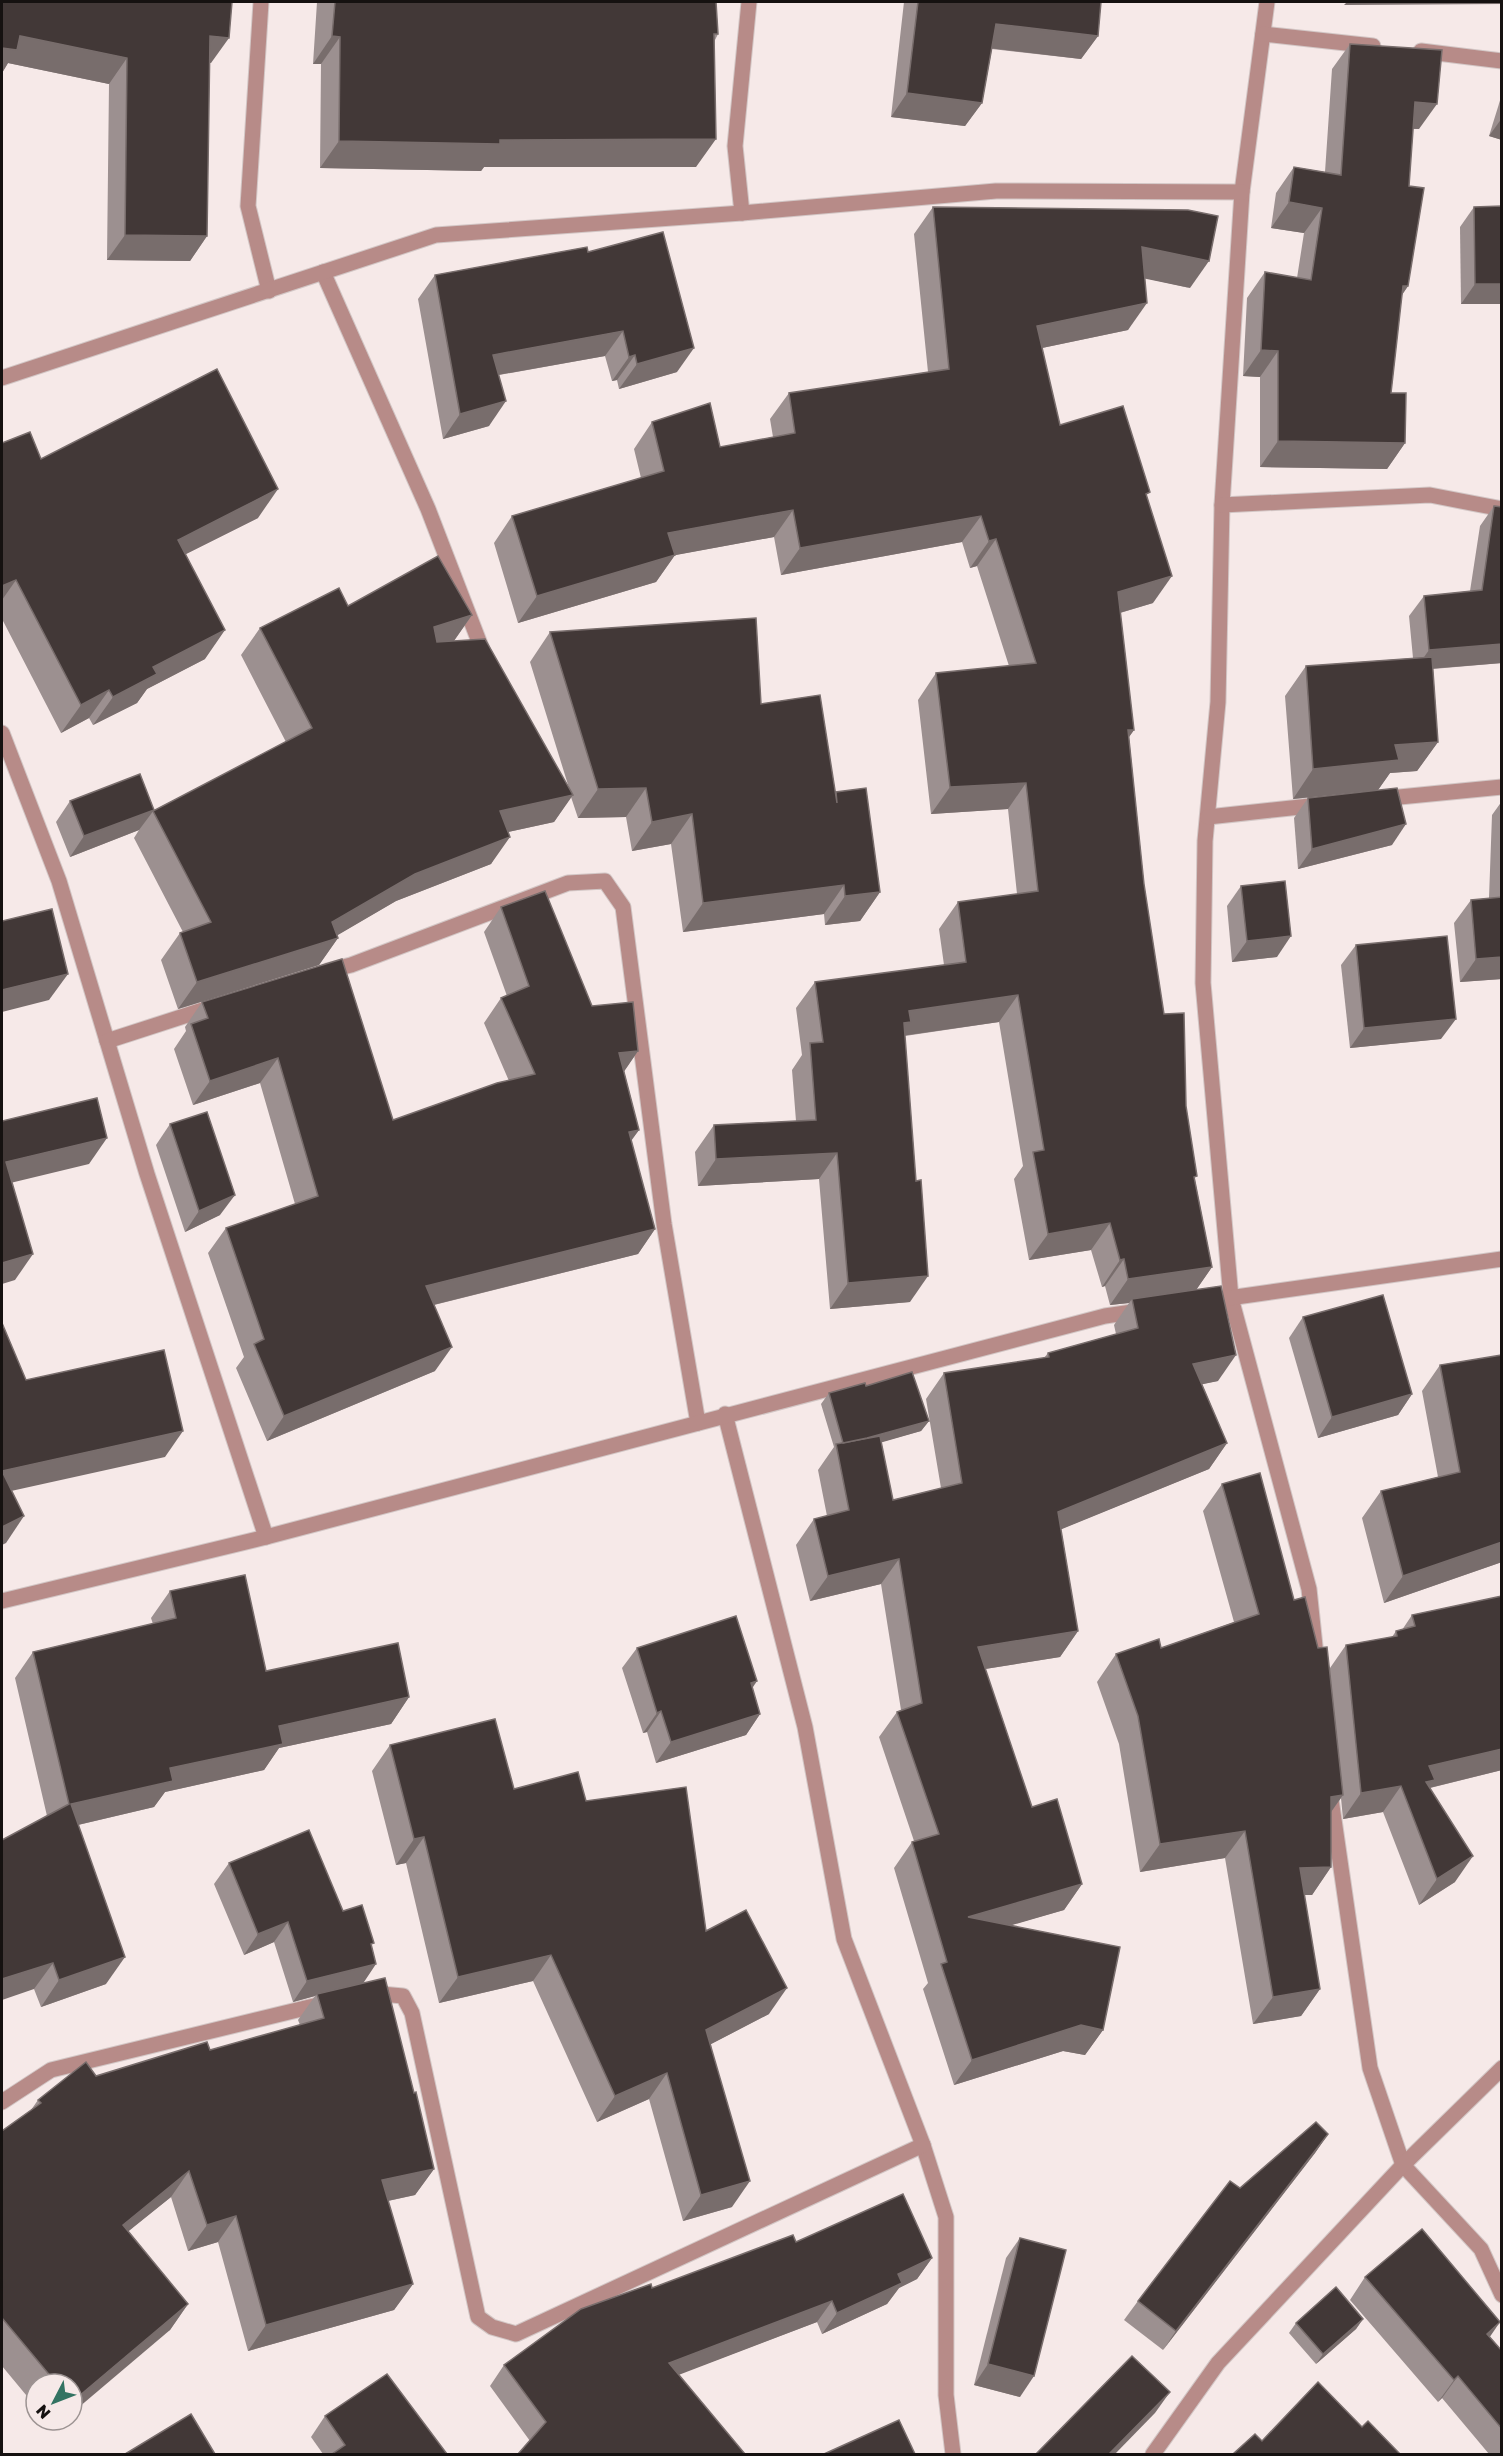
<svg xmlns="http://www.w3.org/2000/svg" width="1503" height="2456" font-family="'Golos Text',sans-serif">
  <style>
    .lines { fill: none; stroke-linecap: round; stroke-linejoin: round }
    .minor-casing { stroke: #d2c6c5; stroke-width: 17 }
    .minor { stroke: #b78b88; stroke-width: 15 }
    .wall { fill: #9c9090 }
    .shaded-wall { fill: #786d6c }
    .building { fill: #423837; stroke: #786d6c; stroke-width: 1.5 }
  </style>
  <rect width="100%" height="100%" fill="#f6e9e8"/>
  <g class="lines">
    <defs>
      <g id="minor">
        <polyline points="261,2 248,206 269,291"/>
        <polyline points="1267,2 1242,192 1222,505 1218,702 1205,841 1203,983 1231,1298 1309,1589 1315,1646"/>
        <polyline points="1263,34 1373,46"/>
        <polyline points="1421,51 1502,61"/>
        <polyline points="742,213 735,146 749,2"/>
        <polyline points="323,272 428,509 485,657"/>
        <polyline points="2,378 436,235 742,213 996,191 1242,192"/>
        <polyline points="1222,505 1430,495 1502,509"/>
        <polyline points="2,733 59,881 147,1174 266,1537"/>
        <polyline points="1379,799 1502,787"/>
        <polyline points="1208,817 1319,805"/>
        <polyline points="327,971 351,965 568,883 605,881 623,907 664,1224 698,1423"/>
        <polyline points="107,1041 212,1007"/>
        <polyline points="1222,1299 1502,1259"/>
        <polyline points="725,1414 805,1727 844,1939 923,2145 946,2217 946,2395 953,2454"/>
        <polyline points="2,1601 266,1537 1105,1316 1139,1311"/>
        <polyline points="1330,1792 1370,2068 1403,2165 1481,2249 1502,2295"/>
        <polyline points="370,1993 403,1996 412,2013 478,2317 492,2327 516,2334 923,2145"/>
        <polyline points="2,2102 51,2070 326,2003"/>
        <polyline points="1153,2454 1218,2363 1403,2165 1502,2068"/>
      </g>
    </defs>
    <use href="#minor" class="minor-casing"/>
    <use href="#minor" class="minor"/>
  </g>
  <g class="wall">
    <polygon points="2,2 211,63 209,63 207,236 190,261 107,260 109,84 8,63 2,73"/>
    <polygon points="317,2 716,2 718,34 715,40 696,167 484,167 481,171 320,168 321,64 313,64"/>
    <polygon points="904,2 1101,2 1098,36 1081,59 992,49 982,103 965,126 891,117"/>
    <polygon points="1350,44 1419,129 1413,129 1409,186 1408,286 1402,295 1391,393 1405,443 1387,469 1260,467 1260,377 1243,376 1247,298 1265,272 1297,278 1304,233 1271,228 1276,193 1294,167 1325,172 1332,69"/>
    <polygon points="1502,94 1502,140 1489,136"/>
    <polygon points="933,207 1190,288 1145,278 1128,330 1042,348 1060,425 1147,496 1153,603 1120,613 1134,730 1129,737 1144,884 1164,1014 1186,1106 1195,1180 1212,1267 1196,1290 1218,1381 1202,1384 1227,1443 1209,1469 1061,1529 1078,1631 1060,1657 985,1669 1032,1807 1082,1884 1064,1910 1011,1925 1103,2030 1085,2055 1063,2051 954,2085 923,1989 928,1983 894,1868 912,1842 914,1841 879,1737 897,1712 901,1710 881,1584 810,1601 796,1545 814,1519 827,1516 818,1470 834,1447 821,1404 829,1393 866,1386 929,1421 921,1431 881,1442 893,1500 941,1488 926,1399 944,1373 1044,1358 1048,1353 1116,1334 1114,1325 1129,1303 1110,1305 1105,1286 1102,1287 1091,1250 1029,1260 1014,1179 1023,1166 999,1022 905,1036 910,1302 830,1309 819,1179 698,1186 695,1152 714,1125 796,1121 792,1070 802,1055 796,1008 815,982 944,965 939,929 958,902 1017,894 1008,809 931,814 918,700 936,673 1009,666 977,566 970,568 962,542 781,575 774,537 675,555 656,582 518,623 494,543 512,516 641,478 634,449 652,422 720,447 773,437 770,419 789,393 928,372 914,234"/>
    <polygon points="1474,207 1502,304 1461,304 1460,227"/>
    <polygon points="588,252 677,372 619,389 617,380 612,381 605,356 499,375 489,426 443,439 418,299 435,275"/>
    <polygon points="2,443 41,459 258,518 186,554 205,659 147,689 137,703 93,725 89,718 61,733 2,619"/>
    <polygon points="1494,506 1502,663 1433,669 1438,742 1417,771 1390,773 1378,790 1293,799 1285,696 1306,666 1413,658 1409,616 1424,596 1470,591 1480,526"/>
    <polygon points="348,606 472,615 454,641 569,788 530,662 550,632 761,704 835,793 836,792 880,892 860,921 825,925 824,914 683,932 671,844 632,851 626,817 578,818 571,797 554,822 508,832 491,864 396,901 337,935 338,938 319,965 178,1009 161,960 180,933 183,932 134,838 139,830 70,857 56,822 70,801 153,811 286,742 241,655 260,628"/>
    <polygon points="1308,798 1392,845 1298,869 1294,818"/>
    <polygon points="1502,801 1502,979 1460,982 1454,923 1471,900 1489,898 1492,815"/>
    <polygon points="1241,886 1277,957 1232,962 1227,906"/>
    <polygon points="501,907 592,1006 638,1051 624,1071 639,1130 631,1140 655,1229 638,1254 434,1305 435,1371 267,1441 236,1368 244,1357 208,1253 226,1228 295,1204 260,1083 193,1105 174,1049 186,1031 185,1027 202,1002 393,1120 509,1081 484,1023 501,998 507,996 484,932"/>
    <polygon points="1356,945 1441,1039 1350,1048 1341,965"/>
    <polygon points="170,1124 220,1215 185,1232 156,1145"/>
    <polygon points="1303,1317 1412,1394 1398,1415 1318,1438 1289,1338"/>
    <polygon points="1440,1365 1502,1562 1384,1603 1362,1518 1381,1491 1438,1477 1422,1391"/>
    <polygon points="1222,1484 1294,1600 1318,1648 1330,1668 1346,1645 1392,1637 1396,1631 1402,1630 1412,1615 1502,1596 1502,1770 1430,1788 1455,1882 1419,1905 1383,1812 1343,1819 1341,1798 1331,1812 1331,1867 1312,1895 1304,1895 1320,1989 1301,2016 1253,2024 1225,1858 1140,1872 1119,1744 1097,1682 1116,1654 1161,1648 1234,1622 1203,1511"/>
    <polygon points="170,1591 266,1671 409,1697 391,1724 279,1748 264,1770 165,1792 154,1807 78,1825 106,1984 41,2007 34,1989 47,1816 15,1678 33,1652 153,1624 151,1618"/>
    <polygon points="637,1648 752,1688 760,1714 746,1735 656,1763 647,1732 643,1733 622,1668"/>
    <polygon points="390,1745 514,1789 586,1801 706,1931 769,2014 711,2044 732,2207 683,2221 649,2099 597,2122 533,1981 439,2003 406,1863 396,1865 372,1771"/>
    <polygon points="229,1863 343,1911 372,1946 363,1983 434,2169 415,2195 388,2201 413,2284 394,2310 248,2351 218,2242 188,2251 171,2197 128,2231 188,2304 170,2330 72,2384 36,2384 36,2407 2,2366 2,2131 31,2110 38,2100 96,2076 210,2050 300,2025 298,2020 315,1996 293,2002 274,1942 244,1955 214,1884"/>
    <polygon points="1328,2134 1315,2153 1163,2350 1124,2320 1138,2301 1240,2188"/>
    <polygon points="1020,2238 1020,2397 974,2385 1006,2258"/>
    <polygon points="796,2242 932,2258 917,2279 899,2288 887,2304 822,2334 817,2322 679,2374 530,2441 490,2386 504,2365 652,2288"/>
    <polygon points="1365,2277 1490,2337 1502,2351 1502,2454 1489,2454 1442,2398 1438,2402 1350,2300"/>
    <polygon points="1363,2319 1356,2329 1316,2364 1289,2333 1296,2323"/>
    <polygon points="325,2416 447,2454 323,2454 311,2437"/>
    <polygon points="47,2420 64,2420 54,2428"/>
  </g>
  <g class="shaded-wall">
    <polygon points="1347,2 1502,2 1502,4 1344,5"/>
    <polygon points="996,24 1098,36 1081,59 980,47"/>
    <polygon points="20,36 127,58 109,84 8,63 2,73 2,48"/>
    <polygon points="210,36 229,38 211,63 192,61"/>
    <polygon points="332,36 340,37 321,64 313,64"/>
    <polygon points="907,93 982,103 965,126 891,117"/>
    <polygon points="1415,102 1437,104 1419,129 1397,128"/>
    <polygon points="1502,118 1502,140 1489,136"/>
    <polygon points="716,139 696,167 484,167 481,171 320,168 339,141"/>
    <polygon points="1289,202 1322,208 1304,233 1271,228"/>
    <polygon points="125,235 207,236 190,261 107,260"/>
    <polygon points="1142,247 1209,261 1190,288 1123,274"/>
    <polygon points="1475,284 1502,284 1502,304 1461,304"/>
    <polygon points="1403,286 1408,286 1390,312"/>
    <polygon points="1147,303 1128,330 1018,353 1037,326"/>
    <polygon points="623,331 605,356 475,379 493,355"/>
    <polygon points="694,348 677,372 619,389 637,364"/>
    <polygon points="1261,350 1278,351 1260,377 1243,376"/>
    <polygon points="635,355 617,380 612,381 629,357"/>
    <polygon points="506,401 489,426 443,439 460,414"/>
    <polygon points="1278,441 1405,443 1387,469 1260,467"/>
    <polygon points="278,489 258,518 158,568 178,540"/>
    <polygon points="793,510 774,537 649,560 668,533"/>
    <polygon points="981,516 962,542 781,575 800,548"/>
    <polygon points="996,539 977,566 970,568 989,541"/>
    <polygon points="675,555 656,582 518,623 537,596"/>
    <polygon points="1172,576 1153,603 1099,619 1118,592"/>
    <polygon points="16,580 2,600 2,586"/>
    <polygon points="472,615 453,642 415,654 434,627"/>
    <polygon points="225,630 205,659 147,689 137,703 93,725 113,697 153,667"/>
    <polygon points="1502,644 1502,663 1415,670 1429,650"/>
    <polygon points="109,690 89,718 61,733 81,705"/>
    <polygon points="1128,730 1134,730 1115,756"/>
    <polygon points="1438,742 1417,771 1390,773 1378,790 1293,799 1313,769 1395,745"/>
    <polygon points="1026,783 1008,809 931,814 950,787"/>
    <polygon points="646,788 626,817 578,818 598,789"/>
    <polygon points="573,795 554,822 481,838 500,811"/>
    <polygon points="154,810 139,830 70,857 84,836"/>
    <polygon points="692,814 671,844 632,851 652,822"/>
    <polygon points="1406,824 1392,845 1298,869 1312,849"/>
    <polygon points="510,837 491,864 396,901 326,942 338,938 319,965 178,1009 197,982 415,874"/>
    <polygon points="844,885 824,914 683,932 703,903"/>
    <polygon points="880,892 860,921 825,925 845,896"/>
    <polygon points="1291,936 1277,957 1232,962 1247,941"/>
    <polygon points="1502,957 1502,979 1460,982 1476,959"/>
    <polygon points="68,974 49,1000 2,1012 2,990"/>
    <polygon points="1018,995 999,1022 901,1036 892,1048 909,1011"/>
    <polygon points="1456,1019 1441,1039 1350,1048 1364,1028"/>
    <polygon points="638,1051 621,1076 619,1053"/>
    <polygon points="278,1058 260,1083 193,1105 210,1081"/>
    <polygon points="639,1130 621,1155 629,1132"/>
    <polygon points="107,1138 89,1164 2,1185 6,1162"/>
    <polygon points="837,1153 819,1179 698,1186 716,1159"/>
    <polygon points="235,1195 220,1215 185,1232 199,1211"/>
    <polygon points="1110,1223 1091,1250 1029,1260 1048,1234"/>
    <polygon points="655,1229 638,1254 409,1311 426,1286"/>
    <polygon points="33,1254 15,1280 2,1284 2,1263"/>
    <polygon points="1124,1259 1105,1286 1102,1287 1120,1260"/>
    <polygon points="1212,1267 1194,1293 1132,1299 1129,1303 1110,1305 1128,1279"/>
    <polygon points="928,1276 910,1302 830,1309 848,1283"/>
    <polygon points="452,1347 435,1371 267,1441 284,1416"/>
    <polygon points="1236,1355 1218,1381 1175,1390 1193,1364"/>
    <polygon points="1412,1394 1398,1415 1318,1438 1332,1417"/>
    <polygon points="929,1421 921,1431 838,1455 844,1445"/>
    <polygon points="183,1431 165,1457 2,1493 2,1471"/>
    <polygon points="1227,1443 1209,1469 1040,1538 1058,1512"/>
    <polygon points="24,1516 6,1543 2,1545 2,1527"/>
    <polygon points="1502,1542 1502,1562 1384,1603 1403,1576"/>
    <polygon points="899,1559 881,1584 810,1601 828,1576"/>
    <polygon points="1078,1631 1060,1657 960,1673 978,1647"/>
    <polygon points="757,1681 743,1702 751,1683"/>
    <polygon points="409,1697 391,1724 279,1748 264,1770 165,1792 154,1807 52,1831 71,1804 170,1768 279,1726"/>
    <polygon points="661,1711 647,1732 643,1733 657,1713"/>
    <polygon points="760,1714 746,1735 656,1763 671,1742"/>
    <polygon points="1502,1749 1502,1770 1429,1788 1417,1806 1408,1807 1420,1790 1429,1766"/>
    <polygon points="1401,1786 1383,1812 1343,1819 1361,1793"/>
    <polygon points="1343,1795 1324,1822 1331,1797"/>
    <polygon points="1245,1831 1225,1858 1140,1872 1160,1844"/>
    <polygon points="424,1837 406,1863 396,1865 414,1839"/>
    <polygon points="1473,1856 1455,1882 1419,1905 1437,1879"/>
    <polygon points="1331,1867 1312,1895 1281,1895 1300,1868"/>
    <polygon points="1082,1884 1064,1910 950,1943 968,1917"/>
    <polygon points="288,1922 274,1942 244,1955 258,1934"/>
    <polygon points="551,1955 533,1981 439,2003 458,1977"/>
    <polygon points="125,1957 106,1984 41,2007 59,1980"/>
    <polygon points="53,1963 34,1989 2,2000 2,1979"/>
    <polygon points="376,1964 362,1985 317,1994 315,1996 293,2002 307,1981"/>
    <polygon points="787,1988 769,2014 688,2056 706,2030"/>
    <polygon points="1320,1989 1301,2016 1253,2024 1273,1997"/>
    <polygon points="1081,2025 1103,2030 1085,2055 1063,2051 954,2085 972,2060"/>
    <polygon points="667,2073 649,2099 597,2122 615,2096"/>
    <polygon points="1328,2134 1315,2153 1163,2350 1176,2331"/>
    <polygon points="434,2169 415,2195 364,2206 382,2180"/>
    <polygon points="189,2171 171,2197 104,2251 123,2225"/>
    <polygon points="750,2181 732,2207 683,2221 701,2195"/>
    <polygon points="236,2216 218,2242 188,2251 207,2225"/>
    <polygon points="932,2258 917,2279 899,2288 887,2304 822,2334 837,2313 898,2274"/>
    <polygon points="413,2284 394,2310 248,2351 266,2325"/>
    <polygon points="832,2301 817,2322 655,2384 669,2363"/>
    <polygon points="188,2304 170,2330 72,2413 72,2402"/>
    <polygon points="1363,2319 1356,2329 1316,2364 1323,2354"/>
    <polygon points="1500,2322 1485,2344 1487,2334"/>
    <polygon points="988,2364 1034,2376 1020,2397 974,2385"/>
    <polygon points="1458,2376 1442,2398 1438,2402 1454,2380"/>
    <polygon points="1170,2392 1155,2413 1115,2454 1109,2454"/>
    <polygon points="60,2420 64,2420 54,2428"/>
  </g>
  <g class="building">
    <polygon points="2,2 232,2 229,38 210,36 207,236 125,235 127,58 20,36 17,50 2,48"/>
    <polygon points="335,2 716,2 718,34 714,34 716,139 500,140 500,144 339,141 340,37 332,36"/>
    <polygon points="918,2 1101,2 1098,36 996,24 982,103 907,93"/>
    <polygon points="1350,44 1442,50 1437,104 1415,102 1409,186 1424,188 1408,286 1403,286 1391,393 1406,393 1405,443 1278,441 1278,351 1261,350 1265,272 1311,280 1322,208 1289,202 1294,167 1341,175"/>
    <polygon points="1502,206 1502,284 1475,284 1474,207"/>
    <polygon points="933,207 1188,210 1218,216 1209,261 1142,247 1147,303 1037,326 1060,425 1123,406 1150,492 1146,494 1172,576 1118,592 1134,730 1128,730 1144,884 1164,1014 1184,1013 1186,1106 1197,1176 1194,1177 1212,1267 1128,1279 1124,1259 1120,1260 1110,1223 1048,1234 1033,1152 1044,1150 1018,995 909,1011 911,1022 904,1023 916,1181 921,1180 928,1276 848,1283 837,1153 716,1159 714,1125 816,1120 810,1043 823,1042 815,982 966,962 958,902 1038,891 1026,783 950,787 936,673 1036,663 996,539 989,541 981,516 800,548 793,510 668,533 675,555 537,596 512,516 664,471 652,422 710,403 720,447 795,433 789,393 949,369"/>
    <polygon points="663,232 694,348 637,364 635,355 629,357 623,331 493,355 506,401 460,414 435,275 587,247 588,252"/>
    <polygon points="217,369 278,489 178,540 225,630 153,667 157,674 113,697 109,690 81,705 16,580 2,586 2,443 30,432 41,459"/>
    <polygon points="1494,506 1502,507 1502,644 1429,650 1424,596 1482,590"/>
    <polygon points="438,556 472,615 434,627 437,642 485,639 573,795 500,811 510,837 415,874 332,922 338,938 197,982 180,933 211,922 153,811 312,728 260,628 339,588 348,606"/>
    <polygon points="756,618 761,704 820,695 837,803 836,792 866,788 880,892 845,896 844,885 703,903 692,814 652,822 646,788 598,789 550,632"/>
    <polygon points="1432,657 1438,742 1395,745 1399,760 1313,769 1306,666"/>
    <polygon points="140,774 154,810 84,836 70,801"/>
    <polygon points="1397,788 1406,824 1312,849 1308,798"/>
    <polygon points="1285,881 1291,936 1247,941 1241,886"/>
    <polygon points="545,891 592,1006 633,1002 638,1051 619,1053 639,1130 629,1132 655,1229 426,1286 452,1347 284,1416 254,1344 264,1339 226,1228 318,1196 278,1058 210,1081 191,1024 208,1018 202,1002 342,959 393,1120 497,1083 535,1074 501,998 529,986 501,907"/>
    <polygon points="1502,897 1502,957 1476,959 1471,900"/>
    <polygon points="52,909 68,974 2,990 2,921"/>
    <polygon points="1447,936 1456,1019 1364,1028 1356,945"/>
    <polygon points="97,1098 107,1138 6,1162 33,1254 2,1263 2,1121"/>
    <polygon points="207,1112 235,1195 199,1211 170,1124"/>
    <polygon points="1221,1286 1236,1355 1193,1364 1227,1443 1058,1512 1078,1631 978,1647 1032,1807 1057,1799 1082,1884 968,1917 1120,1947 1103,2030 1081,2025 972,2060 941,1964 947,1962 912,1842 939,1834 897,1712 922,1703 899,1559 828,1576 814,1519 849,1510 836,1444 880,1436 893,1500 962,1483 944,1373 1049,1357 1048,1353 1138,1328 1132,1299"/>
    <polygon points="1383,1295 1412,1394 1332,1417 1303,1317"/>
    <polygon points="2,1323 26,1380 164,1350 183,1431 2,1471 24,1516 2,1527"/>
    <polygon points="1502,1355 1502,1542 1403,1576 1381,1491 1460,1472 1440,1365"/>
    <polygon points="912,1372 929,1421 867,1438 843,1443 829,1393 865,1383 866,1386"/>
    <polygon points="1260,1473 1294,1600 1305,1597 1318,1648 1327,1647 1343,1795 1331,1797 1331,1867 1300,1868 1320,1989 1273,1997 1245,1831 1160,1844 1138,1716 1116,1654 1159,1639 1161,1648 1259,1614 1222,1484"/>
    <polygon points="245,1575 266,1671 398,1643 409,1697 279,1726 283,1744 170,1768 173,1781 71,1804 125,1957 59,1980 53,1963 2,1979 2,1840 69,1804 33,1652 176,1618 170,1591"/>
    <polygon points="1502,1596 1502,1749 1429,1766 1435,1780 1426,1782 1473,1856 1437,1879 1401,1786 1361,1793 1346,1645 1397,1636 1396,1631 1415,1626 1412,1615"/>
    <polygon points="736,1616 757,1681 751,1683 760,1714 671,1742 661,1711 657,1713 637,1648"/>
    <polygon points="495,1719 514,1789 578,1772 586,1801 686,1787 706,1931 746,1910 787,1988 706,2030 750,2181 701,2195 667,2073 615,2096 551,1955 458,1977 424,1837 414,1839 390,1745"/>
    <polygon points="309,1830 343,1911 362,1905 374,1943 371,1944 376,1964 307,1981 288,1922 258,1934 229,1863"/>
    <polygon points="385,1978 414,2093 416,2092 434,2169 382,2180 413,2284 266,2325 236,2216 207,2225 189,2171 123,2225 188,2304 72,2402 72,2384 57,2384 2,2318 2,2131 41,2103 38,2100 86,2062 96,2076 207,2042 210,2050 324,2018 317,1994"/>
    <polygon points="1316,2122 1328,2134 1176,2331 1138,2301 1230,2181 1240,2188"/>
    <polygon points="903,2194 932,2258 898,2274 902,2283 837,2313 832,2301 669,2363 745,2454 518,2454 546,2422 504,2365 581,2309 651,2284 652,2288 793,2235 796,2242"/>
    <polygon points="1422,2229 1500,2322 1487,2334 1502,2351 1502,2429 1458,2376 1454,2380 1365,2277"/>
    <polygon points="1020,2238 1066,2250 1034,2376 988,2364"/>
    <polygon points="1336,2287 1363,2319 1323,2354 1296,2323"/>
    <polygon points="1132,2356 1170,2392 1109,2454 1036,2454"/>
    <polygon points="387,2374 447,2454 332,2454 345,2445 325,2416"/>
    <polygon points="1318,2382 1362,2427 1368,2421 1400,2454 1233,2454 1255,2434 1262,2441"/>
    <polygon points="191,2414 215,2454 125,2454"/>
    <polygon points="899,2420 915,2454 824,2454"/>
  </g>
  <rect width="1503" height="2456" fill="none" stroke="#151110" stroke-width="6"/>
  <g transform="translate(54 2402) rotate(228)"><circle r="28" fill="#f6e9e8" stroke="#9c9392" stroke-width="1.5"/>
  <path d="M0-4.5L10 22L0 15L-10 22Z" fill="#337362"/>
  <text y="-9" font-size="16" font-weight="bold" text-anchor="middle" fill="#151110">N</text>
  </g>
</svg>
